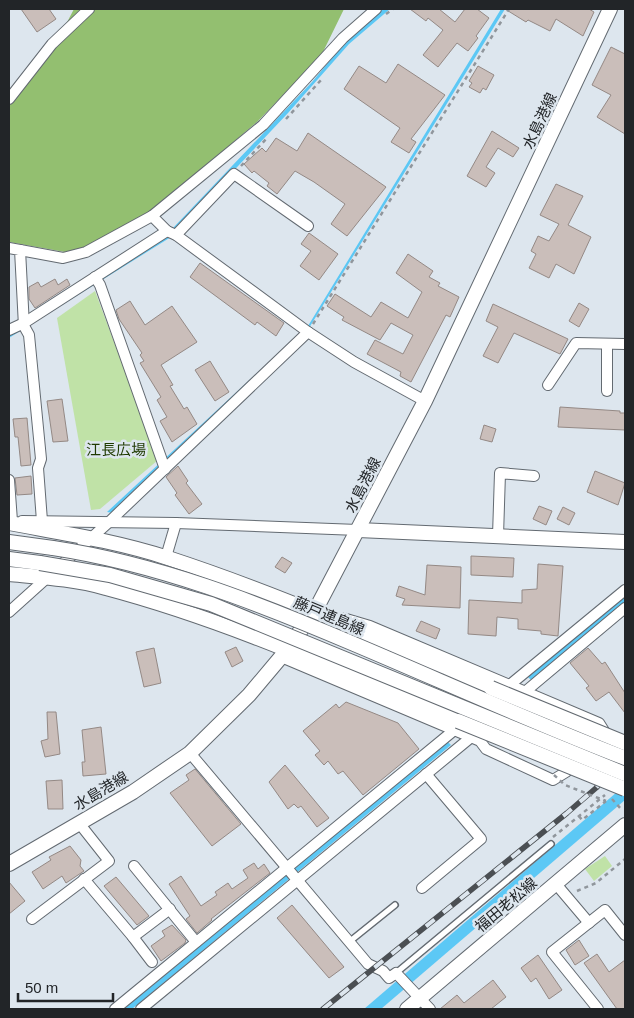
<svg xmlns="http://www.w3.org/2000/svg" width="634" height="1018" font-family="Arial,'Noto Sans JP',sans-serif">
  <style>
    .green { fill: #c0e2a7 }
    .forest { fill: #93bf70 }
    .water { fill: #5cc8f5 }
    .building { fill: #cabeba; stroke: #948985 }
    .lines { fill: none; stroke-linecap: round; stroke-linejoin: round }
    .lane-casing { stroke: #636a71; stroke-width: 8 }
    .street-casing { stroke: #636a71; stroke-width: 12 }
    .secondary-casing { stroke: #636a71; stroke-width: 16 }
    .path { stroke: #90969c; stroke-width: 2.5; stroke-dasharray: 4 4; stroke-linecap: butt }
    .lane { stroke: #fff; stroke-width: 5 }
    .street { stroke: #fff; stroke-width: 10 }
    .secondary { stroke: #fff; stroke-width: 14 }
    .rail-casing { stroke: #4b4f53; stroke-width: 5.5 }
    .rail { stroke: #dde6ee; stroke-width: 4; stroke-dasharray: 11; stroke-linecap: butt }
    .secondary-bridge-casing { stroke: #636a71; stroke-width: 16; stroke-linecap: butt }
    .path-bridge { stroke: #90969c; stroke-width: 2.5; stroke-dasharray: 4 4; stroke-linecap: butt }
    .secondary-bridge { stroke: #fff; stroke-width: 14 }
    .labels { text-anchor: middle; stroke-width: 5; stroke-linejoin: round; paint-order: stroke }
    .street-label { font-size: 15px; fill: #222528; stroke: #dde6ee }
    .park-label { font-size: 15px; fill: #1f3a00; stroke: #dde6ee }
  </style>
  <rect width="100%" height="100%" fill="#dde6ee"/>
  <g class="green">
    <polygon points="95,291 158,460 100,509 91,510 57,318"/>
    <polygon points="605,856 612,866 594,881 585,869"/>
  </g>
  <polygon class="forest" points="74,9 344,9 321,56 258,121 147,216 85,248 65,252 9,242 9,106 54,47"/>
  <g class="water">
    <polygon points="383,9 390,9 349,44 288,113 171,237 9,338 9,334 173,228 312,82 346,41"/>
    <polygon points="501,9 505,9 309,328 113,513 107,512 308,326"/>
    <polygon points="625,594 625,603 531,680 526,675"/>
    <polygon points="448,742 451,745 132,1009 124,1009"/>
    <polygon points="617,792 625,796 625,800 381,1009 364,1009"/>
  </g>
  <g class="building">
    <polygon points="21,9 49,9 56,19 37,32"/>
    <polygon points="410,9 439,9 455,22 465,9 477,9 489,18 476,36 478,38 468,51 457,43 438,67 423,55 443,30 428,18 426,21"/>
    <polygon points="505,9 589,9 594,12 583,36 556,19 550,31 528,20 526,22"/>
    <polygon points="611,47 625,54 625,134 597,117 611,95 592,85"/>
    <polygon points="398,64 445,95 411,139 416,142 409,153 391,142 400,128 344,89 359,66 386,83"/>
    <polygon points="478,66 494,75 486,90 483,88 480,93 469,87 472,83 469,81"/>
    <polygon points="492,131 519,148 513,157 498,148 486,167 495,173 486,187 467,176"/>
    <polygon points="308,133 386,187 347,236 331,224 345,204 314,182 295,171 277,194 267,186 269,183 254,171 252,173 244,164 262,148 266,152 276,138 297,151"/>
    <polygon points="556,184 583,196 568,225 591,237 574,274 556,264 549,278 529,268 536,254 531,251 538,236 549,241 559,224 540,215"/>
    <polygon points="309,233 338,254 319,280 300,266 311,251 301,244"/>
    <polygon points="408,254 433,271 429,277 440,283 438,286 459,297 450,317 446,315 411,382 400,376 401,372 367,354 375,340 403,354 413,335 391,323 380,340 342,320 344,317 327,306 335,294 371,317 381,302 408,318 422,292 396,273"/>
    <polygon points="200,263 284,323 276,336 257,322 255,325 190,277"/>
    <polygon points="55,279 58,285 67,279 70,285 35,308 29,299 29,287 38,282 41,287"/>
    <polygon points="130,301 145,325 172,306 197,342 161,365 173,385 170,386 184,409 187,407 197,424 172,442 160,421 167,417 157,400 161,397 140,363 144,361 140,355 142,353 119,319 116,310"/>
    <polygon points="579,303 589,309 579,327 569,321"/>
    <polygon points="493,304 568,339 560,354 514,333 498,363 483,356 498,327 486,321"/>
    <polygon points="210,361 229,392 215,401 195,370"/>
    <polygon points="62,399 68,441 53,442 47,401"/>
    <polygon points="560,407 620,411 620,413 625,413 625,430 558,427"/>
    <polygon points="27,418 31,465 21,466 18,437 15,437 13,419"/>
    <polygon points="484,425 496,429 492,442 480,439"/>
    <polygon points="178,466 188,481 186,483 202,504 189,514 175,495 177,493 166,477"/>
    <polygon points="595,471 625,483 618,505 587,492"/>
    <polygon points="31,476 32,494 17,495 15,478"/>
    <polygon points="539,506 552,511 546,525 533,519"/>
    <polygon points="563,507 575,513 569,525 557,519"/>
    <polygon points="471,556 514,558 513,577 471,575"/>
    <polygon points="282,557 292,563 285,573 275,567"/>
    <polygon points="538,564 563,566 558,636 541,634 541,631 518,629 518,619 497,617 496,636 468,634 469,600 522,603 522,590 537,589"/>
    <polygon points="427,565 461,567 460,608 402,605 405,599 396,596 399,586 425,595"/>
    <polygon points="421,621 440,629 436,639 416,631"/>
    <polygon points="236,647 243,661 232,667 225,652"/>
    <polygon points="154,648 161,683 144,687 136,652"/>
    <polygon points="588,648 602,664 605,662 625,693 625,713 609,692 596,701 586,688 589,686 570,663"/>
    <polygon points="346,702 398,723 419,749 363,795 343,771 338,774 328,761 324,765 315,755 320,751 303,731 336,704 339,708"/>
    <polygon points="47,712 56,712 60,754 45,757 41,741 48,739"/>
    <polygon points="101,727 106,774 83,776 82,762 85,762 82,730"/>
    <polygon points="285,765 329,818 317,827 301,806 298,808 294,804 288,809 269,782"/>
    <polygon points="195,769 241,824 212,846 170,793 189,780 186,775"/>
    <polygon points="62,780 63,809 48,809 46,781"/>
    <polygon points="70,846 81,860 80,866 84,871 66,883 62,876 43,889 32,872 51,860 49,857"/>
    <polygon points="254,863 258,869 264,864 270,873 211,919 212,920 197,933 186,919 190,916 169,884 181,876 201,906 217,895 215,892 228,883 232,889 248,878 243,870"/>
    <polygon points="116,877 149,916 137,925 104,886"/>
    <polygon points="9,882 25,901 9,914"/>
    <polygon points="292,905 344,967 329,978 277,918"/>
    <polygon points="172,925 186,940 185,943 161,961 151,946 165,936 162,931"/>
    <polygon points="579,940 589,956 575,965 566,950"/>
    <polygon points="597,954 609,972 625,960 625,1009 617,1009 584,963"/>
    <polygon points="538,955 562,990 549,999 536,978 531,982 521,968"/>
    <polygon points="493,980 506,997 491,1009 440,1009 457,995 464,1003"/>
  </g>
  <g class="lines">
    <defs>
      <g id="lane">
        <polyline points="349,942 395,905"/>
        <polyline points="396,973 551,844"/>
      </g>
      <g id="street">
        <polyline points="9,99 52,44 89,9"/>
        <polyline points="152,216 167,231 176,235 308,332 354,362 425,401"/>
        <polyline points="176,235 234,174 308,226"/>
        <polyline points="9,248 20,250 24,326 29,335 41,459 38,468 42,521"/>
        <polyline points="20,250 63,258 86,252 152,216 263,125 343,38 376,9"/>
        <polyline points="95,277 100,285 165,469"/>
        <polyline points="9,330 24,323 167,231"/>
        <polyline points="607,344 607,391"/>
        <polyline points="548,385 576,343 625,344"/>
        <polyline points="9,480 12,521"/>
        <polyline points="22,521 176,523 358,530"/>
        <polyline points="498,536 500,473 534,476"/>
        <polyline points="166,557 176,523"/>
        <polyline points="9,612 109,522 308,332"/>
        <polyline points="343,618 370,626 599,723 604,731 587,749"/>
        <polyline points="281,657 480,741 486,749 553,780 566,772 574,764"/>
        <polyline points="506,688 625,590"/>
        <polyline points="520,696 625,608"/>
        <polyline points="190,753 368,964 383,971 389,978 396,973 430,1009"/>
        <polyline points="134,866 196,942"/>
        <polyline points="84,879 133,937"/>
        <polyline points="556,884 589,923"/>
        <polyline points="422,888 481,839 426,774"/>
        <polyline points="32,919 109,861 79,823"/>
        <polyline points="152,962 133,937 170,909"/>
        <polyline points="115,1009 458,727"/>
        <polyline points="141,1009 475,734"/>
        <polyline points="598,1009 552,952 605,910 625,935"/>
      </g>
      <g id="secondary">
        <path d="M9 523C62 533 116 541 168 558 278 594 384 641 491 688"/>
        <polyline points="358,530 625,542"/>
        <polyline points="9,542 53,548"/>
        <polyline points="9,559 40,563"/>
        <path d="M9 574C41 577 75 579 106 588 227 620 343 673 458 721"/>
        <polyline points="9,864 133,792 190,753 249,695 281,657 315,611 425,401 610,9"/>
        <polyline points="407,1009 625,825"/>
      </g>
    </defs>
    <use href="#lane" class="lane-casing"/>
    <use href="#street" class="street-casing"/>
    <use href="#secondary" class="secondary-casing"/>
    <g class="path">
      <polyline points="386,14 393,9"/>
      <polyline points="286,119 321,80"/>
      <polyline points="241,166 268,137"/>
      <polyline points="313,324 509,9"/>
      <polyline points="612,799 621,809"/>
      <polyline points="579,816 582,820 606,801"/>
      <polyline points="553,837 605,795"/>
      <polyline points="577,891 596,883 625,859"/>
    </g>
    <use href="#lane" class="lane"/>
    <use href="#street" class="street"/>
    <use href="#secondary" class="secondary"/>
    <defs>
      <polyline id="rail" points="323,1009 567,813 596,788 625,757"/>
    </defs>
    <use href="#rail" class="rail-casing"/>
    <use href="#rail" class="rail"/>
    <defs>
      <g id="secondary-bridge">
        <path d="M53 548C158 564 256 602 354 644 444 682 534 723 625 758"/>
        <polyline points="40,563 110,575 211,604 625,774"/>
        <polyline points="491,688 625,743"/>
        <polyline points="458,721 625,789"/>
      </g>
    </defs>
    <use href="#secondary-bridge" class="secondary-bridge-casing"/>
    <polyline class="path-bridge" points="554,775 565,785 606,801"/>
    <use href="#secondary-bridge" class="secondary-bridge"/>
  </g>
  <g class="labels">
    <g class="street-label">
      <text transform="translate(540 121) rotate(-65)" y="5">水島港線</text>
      <text transform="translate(363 485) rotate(-63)" y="5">水島港線</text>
      <text transform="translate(329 616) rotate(23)" y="5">藤戸連島線</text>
      <text transform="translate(101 791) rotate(-31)" y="5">水島港線</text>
      <text transform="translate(506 905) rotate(-40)" y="5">福田老松線</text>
    </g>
    <g class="park-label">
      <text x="116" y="455">江長広場</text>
    </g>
  </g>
  <rect width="634" height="1018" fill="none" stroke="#222528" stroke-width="20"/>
  <path d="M18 993v8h95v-8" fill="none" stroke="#222528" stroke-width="2.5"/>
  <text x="25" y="993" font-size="15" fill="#222528" stroke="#dde6ee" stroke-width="4" paint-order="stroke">50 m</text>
</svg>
